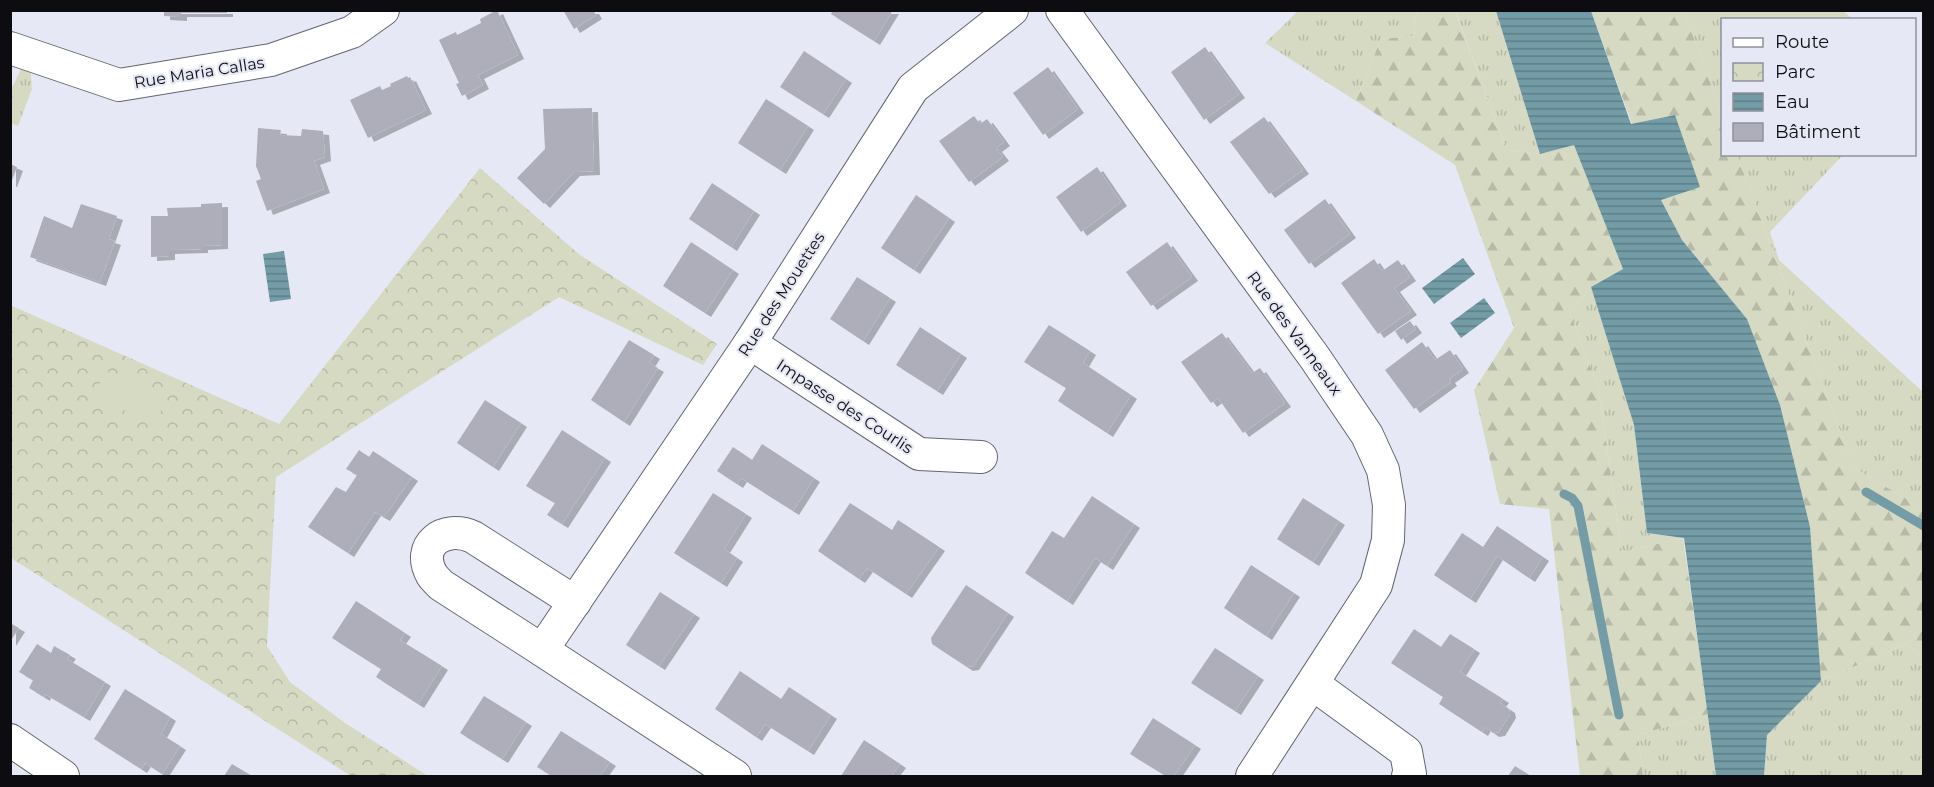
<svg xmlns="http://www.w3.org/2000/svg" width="1934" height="787" font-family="Montserrat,sans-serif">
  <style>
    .grass { fill: url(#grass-tufts) }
    .forest { fill: url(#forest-firs) }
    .park { fill: url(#park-crowns) }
    .pitch { fill: #d6dac2 }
    .water { fill: url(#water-rules) }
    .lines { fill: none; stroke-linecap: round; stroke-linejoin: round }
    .stream { stroke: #739ca7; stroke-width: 9 }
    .building { fill: #aeaeba; filter: url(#shadow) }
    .street-casing { stroke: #636670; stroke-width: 34 }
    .street { stroke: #fff; stroke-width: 32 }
    .labels { text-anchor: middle; stroke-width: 4.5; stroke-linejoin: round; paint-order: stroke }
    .street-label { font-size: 16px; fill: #0d0d11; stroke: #e6e9f5 }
  </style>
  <defs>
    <pattern id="grass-tufts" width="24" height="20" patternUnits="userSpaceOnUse" patternTransform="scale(1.5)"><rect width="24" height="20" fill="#d6dac2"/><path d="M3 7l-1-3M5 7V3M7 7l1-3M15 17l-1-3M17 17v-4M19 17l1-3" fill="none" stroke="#b6baa6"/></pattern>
    <pattern id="forest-firs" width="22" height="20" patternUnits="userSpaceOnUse" patternTransform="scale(1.5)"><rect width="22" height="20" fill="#d6dac2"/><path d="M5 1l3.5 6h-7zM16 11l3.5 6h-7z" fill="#b6baa6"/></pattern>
    <pattern id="park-crowns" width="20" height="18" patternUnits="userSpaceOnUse" patternTransform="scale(1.5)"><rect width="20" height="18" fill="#d6dac2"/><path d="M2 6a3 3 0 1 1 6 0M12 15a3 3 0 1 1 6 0" fill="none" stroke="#b6baa6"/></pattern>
    <pattern id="water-rules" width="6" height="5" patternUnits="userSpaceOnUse" patternTransform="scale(1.5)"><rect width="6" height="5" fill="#739ca7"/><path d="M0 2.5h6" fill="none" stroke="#5d7e87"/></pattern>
    <filter id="shadow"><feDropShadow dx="6" dy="4" stdDeviation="0" flood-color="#0004"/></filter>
  </defs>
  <rect width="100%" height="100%" fill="#e6e9f5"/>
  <g class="grass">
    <polygon points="1455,10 1496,11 1540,154 1507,150"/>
    <polygon points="1298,11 1417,11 1414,36 1381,39 1356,101 1265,43"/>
    <polygon points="1684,11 1843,11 1853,19 1722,20 1722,115"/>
    <polygon points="23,64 30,64 32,89 18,126 11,123 10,85 13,86"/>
    <polygon points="1737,155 1843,155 1770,232 1779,260 1923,392 1923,509 1854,468"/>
    <polygon points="1591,287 1634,425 1647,533 1683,538 1622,552 1598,387 1570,313"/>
    <polygon points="1906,644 1923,658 1923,776 1764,776 1767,735 1821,681"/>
    <polygon points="1708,714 1716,776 1643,776 1638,735"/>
  </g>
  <g class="forest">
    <polygon points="1417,11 1455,11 1507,150 1540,154 1574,145 1623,269 1591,287 1570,313 1598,387 1622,552 1683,538 1708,714 1638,735 1643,776 1580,776 1549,509 1500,504 1474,390 1514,328 1455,165 1356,101 1381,39 1414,36"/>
    <polygon points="1591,11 1684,11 1722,115 1722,154 1737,155 1854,468 1923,509 1923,658 1906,644 1821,681 1810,527 1747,319 1682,240 1661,200 1675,115 1632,124"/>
  </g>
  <polygon class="park" points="480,168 580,255 717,344 703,365 559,297 276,477 267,646 290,682 345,723 428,776 351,776 11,558 10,305 279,424"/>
  <polygon class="pitch" points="105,371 166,399 155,424 94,397"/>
  <g class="water">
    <polygon points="1496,11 1591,11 1631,124 1675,115 1700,187 1661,200 1682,240 1747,319 1780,405 1810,527 1821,681 1767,735 1764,776 1716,776 1684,538 1647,533 1634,425 1591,287 1623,269 1574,145 1540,154"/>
    <polygon points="284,251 291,299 270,302 263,254"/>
    <polygon points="1463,258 1475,274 1434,304 1422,288"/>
    <polygon points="1484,298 1495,313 1461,338 1450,323"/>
  </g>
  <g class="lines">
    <g class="stream">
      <polyline points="1866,492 1924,526"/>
      <polyline points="1564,494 1572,498 1578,506 1619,715"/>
    </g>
  </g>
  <g class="building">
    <polygon points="164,10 227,10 227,13 181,13 181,17 164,16"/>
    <polygon points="497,10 518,55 478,75 483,85 462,96 456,84 459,83 439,40 456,32 457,35 481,23 480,19"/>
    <polygon points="563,10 593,10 596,15 574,29"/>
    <polygon points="833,10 893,10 874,41 831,14"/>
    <polygon points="1205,47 1239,94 1204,120 1171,72"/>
    <polygon points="804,51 846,79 823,114 780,87"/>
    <polygon points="1048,67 1078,109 1043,135 1013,93"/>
    <polygon points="407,76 408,78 410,77 426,110 368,138 350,100 380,86 382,90 391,86 390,84"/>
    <polygon points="766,99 808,126 780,170 738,143"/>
    <polygon points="592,108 594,171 574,172 544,204 517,178 545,149 543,109"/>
    <polygon points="974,116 980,124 987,119 1004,142 996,148 1003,157 969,182 939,141"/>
    <polygon points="1264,117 1303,170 1269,194 1230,142"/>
    <polygon points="258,128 281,130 280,135 301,136 302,129 323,131 325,157 314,161 324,189 267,211 256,181 261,179 256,166"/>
    <polygon points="10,164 17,167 11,183 10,183"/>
    <polygon points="1097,167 1121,202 1081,232 1056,197"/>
    <polygon points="712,183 754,211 731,247 689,219"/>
    <polygon points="916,195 949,218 914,270 881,248"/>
    <polygon points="1325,199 1350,234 1309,264 1284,230"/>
    <polygon points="222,203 222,245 202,246 202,249 169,250 169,256 151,257 151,216 168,216 167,208 201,207 201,204"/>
    <polygon points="81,204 117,216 109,239 115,241 100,282 30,257 44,216 72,228"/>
    <polygon points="691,242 733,270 705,313 663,286"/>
    <polygon points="1167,242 1192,277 1151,306 1126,272"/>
    <polygon points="1374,259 1382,271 1398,260 1410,277 1394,288 1411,311 1378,334 1341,283"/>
    <polygon points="857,277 890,298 863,341 830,319"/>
    <polygon points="1410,321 1416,329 1401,340 1395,331"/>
    <polygon points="1049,325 1090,351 1083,363 1131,395 1107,433 1058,401 1066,388 1024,362"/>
    <polygon points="920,327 961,354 937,391 896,365"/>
    <polygon points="1222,333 1252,373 1260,368 1285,403 1243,433 1218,398 1211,403 1181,362"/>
    <polygon points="629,340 654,355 649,363 658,368 624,422 591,400"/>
    <polygon points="1422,342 1435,360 1450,350 1463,369 1449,379 1451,382 1414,409 1385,370"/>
    <polygon points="485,400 521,423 493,467 457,443"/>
    <polygon points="562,430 605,458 562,524 547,515 555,503 526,486"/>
    <polygon points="762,444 814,478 793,511 741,478 737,484 717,471 733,447 752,460"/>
    <polygon points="359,450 369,457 373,451 412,477 384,517 375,512 348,553 308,527 336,487 346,492 357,475 346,469"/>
    <polygon points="713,493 746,514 724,549 737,558 721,583 674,553"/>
    <polygon points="1092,496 1134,524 1107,566 1095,558 1067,601 1025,573 1052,531 1064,538"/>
    <polygon points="1303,498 1339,521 1313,562 1277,539"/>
    <polygon points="850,503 892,530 898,520 939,547 906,594 867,568 859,579 818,551"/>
    <polygon points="1497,526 1543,557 1529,578 1497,556 1470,599 1434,575 1462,533 1483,547"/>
    <polygon points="1251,565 1294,593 1266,636 1224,608"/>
    <polygon points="966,585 1008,613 973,666 967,667 932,644 931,638"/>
    <polygon points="660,592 694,614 659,666 626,645"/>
    <polygon points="356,601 405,633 400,640 442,666 418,704 376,677 381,669 332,638"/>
    <polygon points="10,623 19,628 10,642"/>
    <polygon points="1414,629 1441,647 1450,634 1474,649 1460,672 1503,699 1500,703 1509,709 1510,714 1499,732 1493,733 1485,727 1482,732 1439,704 1443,697 1391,663"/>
    <polygon points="37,644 51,653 54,646 70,655 67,659 105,682 84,717 45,694 44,697 29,688 33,680 19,672"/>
    <polygon points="1215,648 1258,676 1235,711 1191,683"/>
    <polygon points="740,671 781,699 789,687 831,715 808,751 765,724 756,737 715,709"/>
    <polygon points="125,689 170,717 161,734 180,746 162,774 145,763 141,769 94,739"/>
    <polygon points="484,696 526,722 502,759 460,733"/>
    <polygon points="1153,718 1195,745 1174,776 1166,776 1130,754"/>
    <polygon points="561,731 610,762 600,776 552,776 537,767"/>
    <polygon points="864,740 900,764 891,776 841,776"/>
    <polygon points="232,764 252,776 224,776"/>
    <polygon points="1515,766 1531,776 1508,776"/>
  </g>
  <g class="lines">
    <defs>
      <g id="street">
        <polyline points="1062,10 1315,358 1367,435 1383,470 1389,505 1388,540 1376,585 1252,776"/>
        <polyline points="10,48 119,85 271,60 352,32 383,10"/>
        <polyline points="750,343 919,454 981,457"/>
        <path d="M542 650 441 585C438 582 434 578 432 575 415 545 444 524 473 537L575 602"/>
        <polyline points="1313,684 1406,752 1410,774 1408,776"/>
        <polyline points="10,740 63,776"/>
        <polyline points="735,776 542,650 750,343 913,88 1012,10"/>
      </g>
    </defs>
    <use href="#street" class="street-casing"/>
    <use href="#street" class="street"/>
  </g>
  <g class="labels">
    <g class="street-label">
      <text transform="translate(199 72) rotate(-9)" y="6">Rue Maria Callas</text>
      <text transform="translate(781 294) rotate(-57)" y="6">Rue des Mouettes</text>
      <text transform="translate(1295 333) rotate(54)" y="6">Rue des Vanneaux</text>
      <text transform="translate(845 406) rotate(33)" y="6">Impasse des Courlis</text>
    </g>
  </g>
  <rect width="1934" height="787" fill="none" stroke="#0d0d11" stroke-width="24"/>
  <rect x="1721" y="18" width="195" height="138" fill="#e6e9f5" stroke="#8f919a" stroke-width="1.5"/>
  <rect x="1733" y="38" width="30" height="9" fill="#ffffff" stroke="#8f919a" stroke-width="1.5"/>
  <text x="1775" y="48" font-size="18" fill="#0d0d11">Route</text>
  <rect x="1733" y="63" width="30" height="18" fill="url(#park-crowns)" stroke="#8f919a" stroke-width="1.5"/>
  <text x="1775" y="78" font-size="18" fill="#0d0d11">Parc</text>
  <rect x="1733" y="93" width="30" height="18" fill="url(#water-rules)" stroke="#8f919a" stroke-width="1.5"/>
  <text x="1775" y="108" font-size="18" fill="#0d0d11">Eau</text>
  <rect x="1733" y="123" width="30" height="18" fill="#aeaeba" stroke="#8f919a" stroke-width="1.5"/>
  <text x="1775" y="138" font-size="18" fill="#0d0d11">Bâtiment</text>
</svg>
